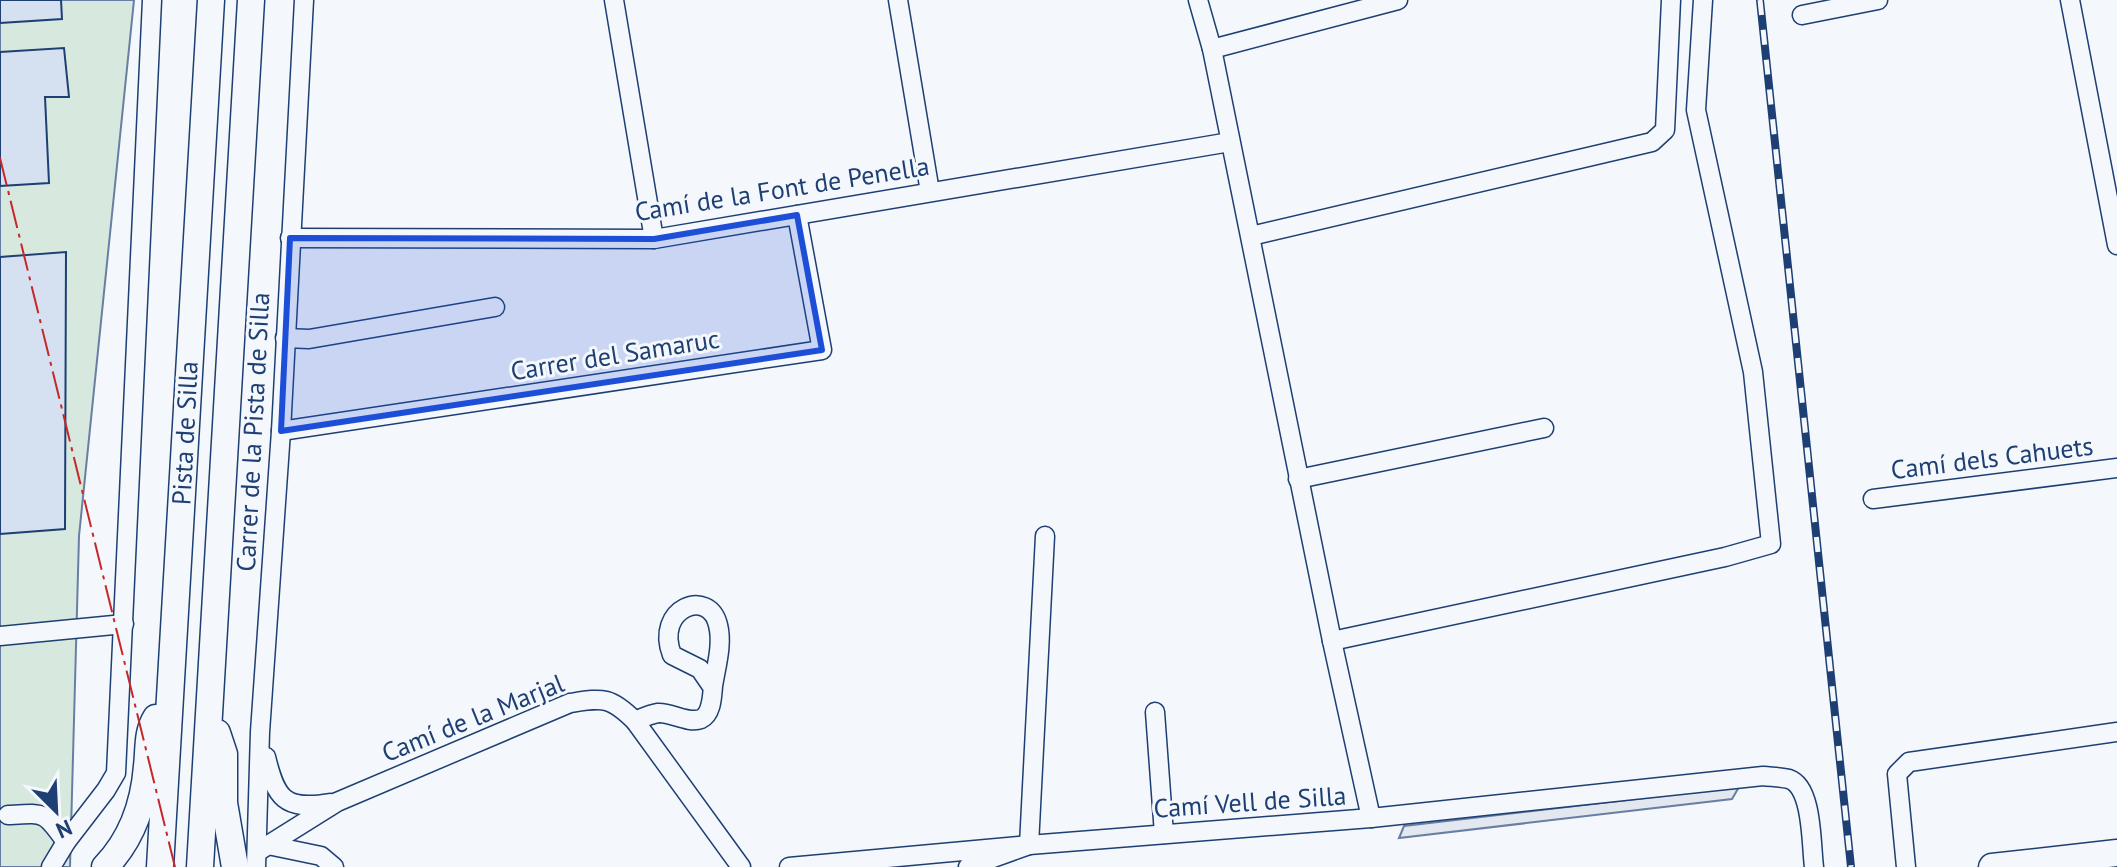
<svg xmlns="http://www.w3.org/2000/svg" width="2117" height="867" font-family="'PT Sans',sans-serif">
  <style>
    .green { fill: #d7e8df; stroke: #687fa3; stroke-width: 2 }
    .parking { fill: #e3e8f0; stroke: #687fa3; stroke-width: 2 }
    .building { fill: #d5e0f0; stroke: #1d3f73; stroke-width: 2 }
    .lines { fill: none; stroke-linecap: round; stroke-linejoin: round }
    .minor-casing { stroke: #1d3f73; stroke-width: 21 }
    .highway-casing { stroke: #1d3f73; stroke-width: 29 }
    .minor { stroke: #f4f7fb; stroke-width: 18 }
    .highway { stroke: #f4f7fb; stroke-width: 26 }
    .rail-casing { stroke: #1d3f73; stroke-width: 8 }
    .rail { stroke: #f4f7fb; stroke-width: 5; stroke-dasharray: 15; stroke-linecap: butt }
    .power { stroke: #c62828; stroke-width: 2; stroke-dasharray: 28 6 4 6; stroke-linecap: butt }
    .marked { fill: #1d4ed8; fill-opacity: 0.2; stroke: #1d4ed8; stroke-width: 6; stroke-linejoin: round }
    .labels { text-anchor: middle; stroke-width: 6; stroke-linejoin: round; paint-order: stroke }
    .street-label { font-size: 26px; fill: #1d3f73; stroke: #f4f7fb }
  </style>
  <rect width="100%" height="100%" fill="#f4f7fb"/>
  <polygon class="green" points="0,0 134,0 79,536 70,867 0,867"/>
  <polygon class="parking" points="1739,787 1732,799 1399,838 1404,826"/>
  <g class="building">
    <polygon points="0,0 61,0 62,19 0,23"/>
    <polygon points="64,48 69,97 45,97 49,183 0,186 0,52"/>
    <polygon points="66,252 65,529 0,534 0,257"/>
  </g>
  <g class="lines">
    <defs>
      <g id="minor">
        <polyline points="614,0 654,239"/>
        <polyline points="898,0 930,192"/>
        <polyline points="1198,0 1212,49 1332,641 1371,818"/>
        <polyline points="2070,0 2117,245"/>
        <polyline points="1802,15 1878,0"/>
        <polyline points="1212,49 1398,0"/>
        <polyline points="1251,236 1652,142 1665,130 1671,0"/>
        <polyline points="290,238 654,239 1230,142"/>
        <polyline points="285,338 309,339 495,307"/>
        <polyline points="281,431 822,350 797,215"/>
        <polyline points="1298,479 1544,428"/>
        <polyline points="1873,499 2117,468"/>
        <polyline points="0,636 124,624"/>
        <polyline points="1332,641 1725,557 1771,544 1753,372 1696,110 1703,0"/>
        <polyline points="1155,712 1164,834"/>
        <path d="M635 721C642 718 651 714 658 713 671 712 688 724 701 719 712 714 712 696 713 686 716 667 723 644 718 625 709 587 654 608 672 655L700 669 713 688"/>
        <path d="M266 757C276 798 284 811 330 803"/>
        <path d="M8 815C45 813 44 811 66 842"/>
        <polyline points="268,845 321,856 334,867"/>
        <path d="M257 852 337 802 570 703C603 698 610 696 635 721L741 867"/>
        <polyline points="51,867 66,842 106,790 116,773 152,0"/>
        <polyline points="256,867 260,732 281,431 304,0"/>
        <path d="M789 867 1029 845 1371 818 1763 776C1771 777 1781 777 1789 779 1813 787 1811 845 1814 867"/>
        <polyline points="968,867 1029,845 1045,536"/>
        <polyline points="1906,867 1897,774 1909,762 2117,732"/>
      </g>
      <g id="highway">
        <polyline points="217,733 224,754 224,803 235,867"/>
        <path d="M105 867C132 839 144 805 147 766 149 750 147 732 156 718"/>
        <polyline points="160,867 211,0"/>
        <polyline points="200,867 251,0"/>
        <polyline points="1992,867 2117,853"/>
      </g>
    </defs>
    <use href="#minor" class="minor-casing"/>
    <use href="#highway" class="highway-casing"/>
    <use href="#minor" class="minor"/>
    <use href="#highway" class="highway"/>
    <defs>
      <polyline id="rail" points="1760,0 1851,867"/>
    </defs>
    <use href="#rail" class="rail-casing"/>
    <use href="#rail" class="rail"/>
    <polyline class="power" points="0,158 175,867"/>
  </g>
  <path class="marked" d="M797 215 822 350 281 431 290 238 654 239Z"/>
  <g class="labels">
    <g class="street-label">
      <text transform="translate(782 189) rotate(-9)" y="9">Camí de la Font de Penella</text>
      <text transform="translate(615 355) rotate(-9)" y="9">Carrer del Samaruc</text>
      <text transform="translate(253 432) rotate(-87)" y="9">Carrer de la Pista de Silla</text>
      <text transform="translate(185 433) rotate(-87)" y="9">Pista de Silla</text>
      <text transform="translate(1992 458) rotate(-7)" y="9">Camí dels Cahuets</text>
      <text transform="translate(473 718) rotate(-22)" y="9">Camí de la Marjal</text>
      <text transform="translate(1250 802) rotate(-4)" y="9">Camí Vell de Silla</text>
    </g>
  </g>
  <g transform="translate(56 811) rotate(156)" stroke="#f4f7fb" stroke-width="6" paint-order="stroke">
  <path d="M0-6L14 30L0 20L-14 30Z" fill="#1d3f73"/>
  <text y="-12" font-size="22" font-weight="bold" text-anchor="middle" fill="#1d3f73">N</text>
  </g>
</svg>
